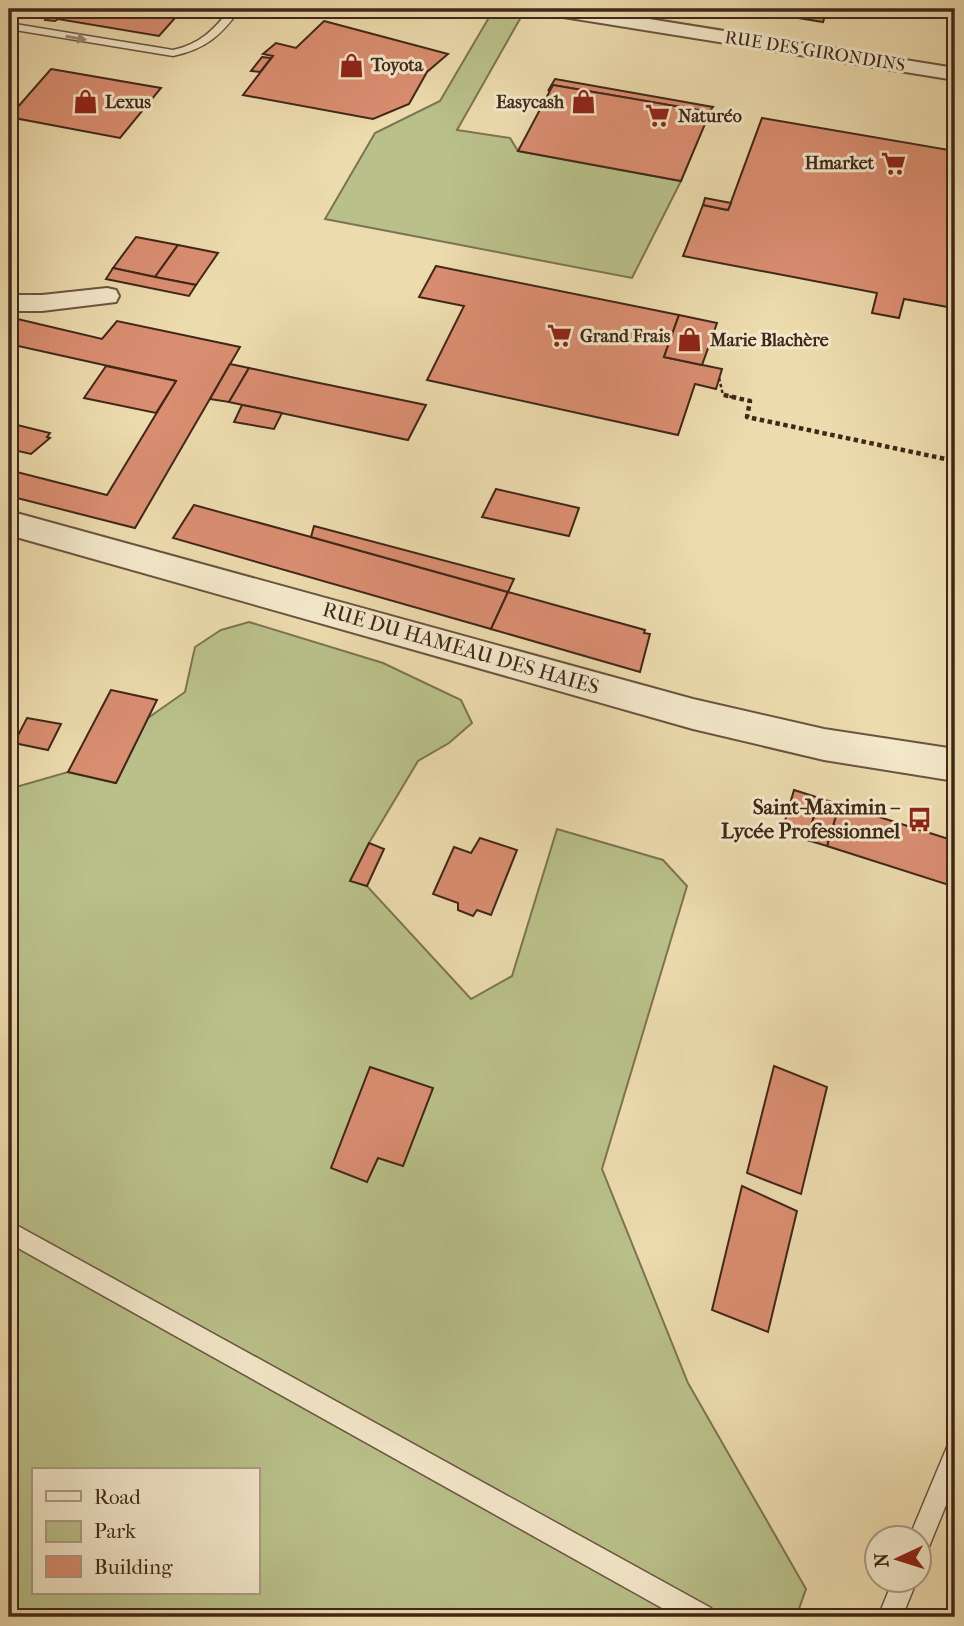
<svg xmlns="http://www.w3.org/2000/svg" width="964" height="1626" font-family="'IM FELL French Canon',serif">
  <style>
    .green { fill: #b9c089; stroke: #7c7451; stroke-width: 2; fill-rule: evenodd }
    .building { fill: #da8e71; stroke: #402719; stroke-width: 2 }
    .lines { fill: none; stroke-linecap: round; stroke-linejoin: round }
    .service-casing { stroke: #6b543e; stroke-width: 3 }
    .minor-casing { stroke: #6b543e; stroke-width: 4 }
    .tertiary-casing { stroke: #6b543e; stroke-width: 4 }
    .path-far1 { stroke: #402719; stroke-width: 2.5; stroke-dasharray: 3.5 2.5; stroke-linecap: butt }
    .path { stroke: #402719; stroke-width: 4.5; stroke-dasharray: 4.5 3.5; stroke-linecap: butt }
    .service { fill: #f3e8ca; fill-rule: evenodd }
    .minor { fill: #f3e8ca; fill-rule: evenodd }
    .tertiary { fill: #f3e8ca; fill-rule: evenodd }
    .oneway { fill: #9a8872 }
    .labels { text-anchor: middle; stroke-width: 6; stroke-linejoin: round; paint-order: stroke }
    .far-street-label { font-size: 18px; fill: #402719; stroke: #f3e8ca }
    .far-poi-label { font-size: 18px; font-weight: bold; fill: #402719; stroke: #f3e8ca; text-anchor: start }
    .street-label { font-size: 21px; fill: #402719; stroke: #f3e8ca }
    .poi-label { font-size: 21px; font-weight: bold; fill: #402719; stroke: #f3e8ca; text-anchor: end }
  </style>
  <rect width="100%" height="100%" fill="#ecdbad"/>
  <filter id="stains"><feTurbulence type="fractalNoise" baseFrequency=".00286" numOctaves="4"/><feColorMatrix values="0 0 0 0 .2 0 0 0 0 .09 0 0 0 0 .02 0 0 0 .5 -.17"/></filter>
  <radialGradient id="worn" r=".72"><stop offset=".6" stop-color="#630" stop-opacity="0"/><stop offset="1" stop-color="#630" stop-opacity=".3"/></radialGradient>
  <g class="green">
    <polygon points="491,14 521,17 457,130 510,138 518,151 681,181 632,278 325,219 375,133 440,101"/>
    <path d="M249 622 383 663 461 700 472 723 449 743 418 761 369 843 351 881 367 886 471 999 512 976 557 829 663 860 687 886 602 1169 688 1383 806 1589 796 1617H9V789L68 772 116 783 148 718 185 692 195 647 221 630ZM33 1470H257V1593H33Z"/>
  </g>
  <g class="building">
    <polygon points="29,9 183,9 159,36 58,19 55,21 45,20 47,15 27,15"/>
    <polygon points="743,9 827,9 823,22"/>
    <polygon points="324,21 448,54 427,72 409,104 373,119 243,95 273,56 263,54 276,43 296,48"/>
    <polygon points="262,57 271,58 260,72 251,71"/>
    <polygon points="51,69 161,88 120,138 9,117"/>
    <polygon points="555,79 713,107 709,112 553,85 548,91"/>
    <polygon points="553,85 710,112 681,181 518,151"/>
    <polygon points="762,118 955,151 953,308 904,299 899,318 872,313 877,293 683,256 703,205 728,210"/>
    <polygon points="705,198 731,203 728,210 703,205"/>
    <polygon points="136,237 178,245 155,277 113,268"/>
    <polygon points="178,245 218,253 196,285 155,277"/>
    <polygon points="436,266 679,315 664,357 722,369 716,389 695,384 678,435 427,380 464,306 419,297"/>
    <polygon points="113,268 155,277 196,285 189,296 106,279"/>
    <polygon points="679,315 717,323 702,365 664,357"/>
    <polygon points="9,317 102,339 117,321 240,347 135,528 9,496 9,470 107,495 176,381 9,344"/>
    <polygon points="230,364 249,368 229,402 210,399"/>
    <polygon points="106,366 176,381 156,413 84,398"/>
    <polygon points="249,368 300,379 426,405 408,440 229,402"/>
    <polygon points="242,405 282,413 274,429 234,422"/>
    <polygon points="9,423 50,433 47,437 50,438 31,454 9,449"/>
    <polygon points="496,489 579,508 569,536 482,517"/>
    <polygon points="194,505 311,537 508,592 491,629 173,538"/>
    <polygon points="314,526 514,579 508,592 311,537"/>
    <polygon points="508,592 645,630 644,633 650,634 640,672 491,629"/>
    <polygon points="111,690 157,700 116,783 68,772"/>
    <polygon points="27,718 61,724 48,750 14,743"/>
    <polygon points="794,790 955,841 955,887 827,846 838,809 818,803 807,840 797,837 785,821"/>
    <polygon points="818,803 838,809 827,846 807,840"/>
    <polygon points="480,838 517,850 491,915 477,910 473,916 458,910 458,903 433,894 454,847 471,853"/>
    <polygon points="369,843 384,849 367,886 350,881"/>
    <polygon points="774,1066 827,1087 801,1194 747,1173"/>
    <polygon points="370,1067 433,1088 403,1166 378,1158 367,1182 331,1168"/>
    <polygon points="742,1186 797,1211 768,1332 712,1310"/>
  </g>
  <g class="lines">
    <defs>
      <g id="service">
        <polygon points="9,9 18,9 9,16"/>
        <path d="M230 9H240C221 36 205 49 173 56L9 29V23L173 50C200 44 214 30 230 9Z"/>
        <polygon points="9,1221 711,1608 714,1617 678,1617 9,1243"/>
        <polygon points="955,1443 955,1483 926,1554 918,1558 918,1538 909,1538 947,1447"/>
        <polygon points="893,1580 917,1580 902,1617 878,1617"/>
      </g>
      <g id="minor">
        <polygon points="541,9 587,9 955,68 955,80 551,15 544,13"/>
        <polygon points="107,288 116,290 119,296 116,302 42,311 9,311 9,295 42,295"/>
      </g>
      <polygon id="tertiary" points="9,511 693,699 824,729 955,749 955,781 824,760 693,729 62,550 9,535"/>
    </defs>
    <use href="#service" class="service-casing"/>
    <use href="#minor" class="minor-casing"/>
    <use href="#tertiary" class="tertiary-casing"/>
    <polyline class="path-far1" points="719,378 723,395 732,397"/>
    <polyline class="path" points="724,395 750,401 747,417 955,461"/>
    <use href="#service" class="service"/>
    <use href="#minor" class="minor"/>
    <use href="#tertiary" class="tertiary"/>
  </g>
  <defs><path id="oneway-solid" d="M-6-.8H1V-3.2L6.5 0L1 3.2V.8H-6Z" transform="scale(1.75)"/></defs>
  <use class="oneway" href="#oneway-solid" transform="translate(76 38) rotate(10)"/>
  <defs>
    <symbol id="shop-bare" viewBox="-9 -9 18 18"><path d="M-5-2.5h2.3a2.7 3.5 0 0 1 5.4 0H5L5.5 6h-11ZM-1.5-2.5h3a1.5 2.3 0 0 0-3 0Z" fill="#8f2418" stroke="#f3e8ca" stroke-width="2.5" paint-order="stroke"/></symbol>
    <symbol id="supermarket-bare" viewBox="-9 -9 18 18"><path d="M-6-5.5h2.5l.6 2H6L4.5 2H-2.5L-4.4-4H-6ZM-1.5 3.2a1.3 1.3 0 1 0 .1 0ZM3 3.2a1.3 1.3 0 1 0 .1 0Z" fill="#8f2418" stroke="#f3e8ca" stroke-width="2.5" paint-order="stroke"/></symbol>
    <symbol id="bus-bare" viewBox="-9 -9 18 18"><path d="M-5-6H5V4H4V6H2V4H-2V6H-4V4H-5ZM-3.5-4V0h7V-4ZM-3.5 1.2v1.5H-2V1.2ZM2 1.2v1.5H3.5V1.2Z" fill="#8f2418" stroke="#f3e8ca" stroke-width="2.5" paint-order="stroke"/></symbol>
  </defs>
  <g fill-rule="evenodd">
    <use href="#shop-bare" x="334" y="48" width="35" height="35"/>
    <use href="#shop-bare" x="68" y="84" width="35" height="35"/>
    <use href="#shop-bare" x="566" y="84" width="35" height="35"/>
    <use href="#supermarket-bare" x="640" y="98" width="35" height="35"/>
    <use href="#supermarket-bare" x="876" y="146" width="35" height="35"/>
    <use href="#supermarket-bare" x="542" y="318" width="35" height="35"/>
    <use href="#shop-bare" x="672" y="322" width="35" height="35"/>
    <use href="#bus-bare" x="902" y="802" width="35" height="35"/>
  </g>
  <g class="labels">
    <g class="far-street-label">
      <text transform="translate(815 51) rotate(9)" y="6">RUE DES GIRONDINS</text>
    </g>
    <g class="far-poi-label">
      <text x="371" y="71">Toyota</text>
      <text x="105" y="108">Lexus</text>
      <text x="564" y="108" text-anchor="end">Easycash</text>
      <text x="678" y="122">Naturéo</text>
      <text x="874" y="169" text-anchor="end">Hmarket</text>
      <text x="580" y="342">Grand Frais</text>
      <text x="710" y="346">Marie Blachère</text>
    </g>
    <g class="street-label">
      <text transform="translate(461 648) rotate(16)" y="7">RUE DU HAMEAU DES HAIES</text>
    </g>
    <g class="poi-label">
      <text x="900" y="814">Saint-Maximin –<tspan x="900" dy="24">Lycée Professionnel</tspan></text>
    </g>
  </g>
  <rect width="964" height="1626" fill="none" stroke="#ecdbad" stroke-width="35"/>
  <rect x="10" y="10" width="943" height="1605" fill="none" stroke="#402719" stroke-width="3.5"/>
  <rect x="18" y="18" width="929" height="1591" fill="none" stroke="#402719" stroke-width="2"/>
  <rect x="32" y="1468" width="228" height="126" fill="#f3e8ca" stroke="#ab9b83" stroke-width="2"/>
  <rect x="46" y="1491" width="35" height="10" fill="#f3e8ca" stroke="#ab9b83" stroke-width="2"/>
  <text x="94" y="1504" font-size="21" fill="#402719">Road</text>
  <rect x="46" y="1521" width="35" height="21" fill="#b9c089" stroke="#ab9b83" stroke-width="2"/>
  <text x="94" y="1538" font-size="21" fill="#402719">Park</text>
  <rect x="46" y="1556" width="35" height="21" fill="#da8e71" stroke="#ab9b83" stroke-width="2"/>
  <text x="94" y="1574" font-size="21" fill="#402719">Building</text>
  <g transform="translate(898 1559) rotate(266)"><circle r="33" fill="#f3e8ca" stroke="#ab9b83" stroke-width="2"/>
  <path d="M0-5L12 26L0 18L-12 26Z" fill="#8f2418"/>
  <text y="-10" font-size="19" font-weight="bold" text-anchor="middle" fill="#402719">N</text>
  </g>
  <rect width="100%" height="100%" filter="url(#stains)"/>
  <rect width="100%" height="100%" fill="url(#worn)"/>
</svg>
